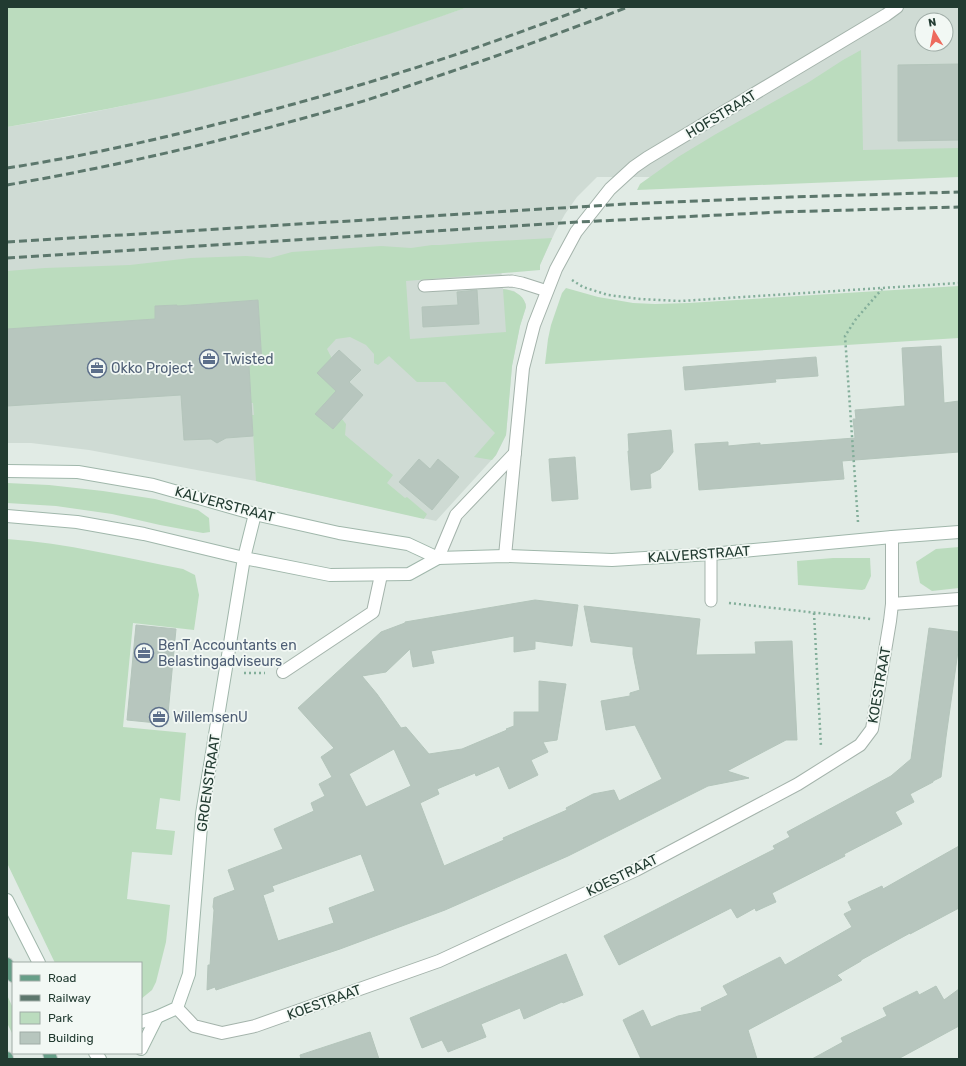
<svg xmlns="http://www.w3.org/2000/svg" width="966" height="1066" font-family="Rubik,sans-serif">
  <style>
    .built { fill: #cfdbd4; fill-rule: evenodd }
    .green { fill: #bbdcbe }
    .building { fill: #b7c6be; stroke: #b4c5bb; fill-rule: evenodd }
    .lines { fill: none; stroke-linecap: round; stroke-linejoin: round }
    .lane-casing { stroke: #a4b3ab; stroke-width: 13 }
    .street-casing { stroke: #a4b3ab; stroke-width: 14 }
    .secondary-casing { stroke: #a0b7ab; stroke-width: 14 }
    .primary-casing { stroke: #c1c8c5; stroke-width: 14 }
    .path { stroke: #83ae9a; stroke-width: 2.5; stroke-dasharray: 2 3; stroke-linecap: butt }
    .lane { stroke: #fff; stroke-width: 11 }
    .street { stroke: #fff; stroke-width: 12 }
    .secondary { stroke: #fff; stroke-width: 12 }
    .primary { stroke: #679f88; stroke-width: 12 }
    .rail { stroke: #5c776c; stroke-width: 3; stroke-dasharray: 8 4; stroke-linecap: butt }
    .labels { text-anchor: middle; stroke-width: 3.5; stroke-linejoin: round; paint-order: stroke }
    .street-label { font-size: 14px; fill: #223b31; stroke: #f2f8f4 }
    .service-label { font-size: 14px; fill: #4e5e75; stroke: #f2f8f4; text-anchor: start }
  </style>
  <rect width="100%" height="100%" fill="#e1ebe5"/>
  <path class="built" d="M468 7H959V169L650 177H597L577 197 565 214 555 232 540 265 501 268 503 289 514 291 521 297 526 304V307L520 326 512 366 506 435 496 455 436 521 256 481 89 450 31 443H7V127L68 117 118 107 210 86 349 47ZM922 20H946V44H922Z"/>
  <g class="green">
    <path d="M7 7H468C384 37 298 64 211 86 144 103 76 115 7 127Z"/>
    <polygon points="861,50 863,150 959,148 959,177 637,190 640,184 678,157 716,134 809,82 843,60"/>
    <path d="M552 238 540 265V270L406 281 410 339 506 332 503 289C513 290 525 295 526 307L520 326 512 366 506 435 496 455 492 460 474 457 495 433 445 382H417L389 356 378 365 374 363V354L366 345 350 337 336 339 327 349C334 362 343 381 333 395 328 401 321 407 316 414L333 429 342 419 346 424 345 435 393 475 387 483 405 498 407 497 427 514 424 519 256 481 252 415H254L253 403H251L249 365 262 364 258 301 177 306V305L155 306V319L7 329V271L45 268 130 265 191 258 246 256 270 258 292 252 381 246 411 248 432 245H440L478 242Z"/>
    <polygon points="959,286 959,338 545,364 548,339 551,325 562,293 566,288 598,297 610,299 633,303 655,304 689,303 830,294"/>
    <polygon points="7,483 49,485 103,491 155,499 198,510 209,518 210,532 203,533 160,525 112,514 56,506 7,503"/>
    <path d="M7 539C66 543 126 558 183 569L195 575 199 595 194 630 133 623 123 727 186 733 180 801 160 798 156 829 175 831 172 855 132 852 127 899 170 905 166 942 156 982 152 990 141 999V963H55L7 863Z"/>
    <polygon points="959,547 959,588 932,591 920,583 916,562 936,549"/>
    <polygon points="833,558 870,558 871,576 865,589 862,590 798,585 797,561"/>
    <polygon points="7,995 13,1008 13,1035 7,1023"/>
  </g>
  <g class="building">
    <polygon points="959,64 959,140 898,141 898,65"/>
    <polygon points="477,290 479,324 423,327 422,307 458,305 457,292"/>
    <polygon points="258,300 262,364 249,365 253,436 226,438 217,443 211,439 184,440 181,395 7,406 7,329 155,319 155,306 177,305 177,306"/>
    <polygon points="941,346 944,403 959,401 959,452 842,461 844,479 699,490 695,444 728,442 728,446 760,443 760,445 855,438 853,419 856,419 855,410 905,406 902,348"/>
    <polygon points="339,350 361,370 349,382 363,395 333,429 315,414 336,391 317,373"/>
    <polygon points="816,357 818,376 775,379 776,382 685,390 683,367"/>
    <polygon points="671,430 673,452 660,469 650,474 651,488 631,490 628,451 629,451 628,434"/>
    <polygon points="575,457 578,499 552,501 549,459"/>
    <polygon points="419,459 430,469 438,459 459,477 432,510 399,482"/>
    <path d="M535 600 578 605 572 646 535 641V649L514 652V636L431 651 434 663 413 667 410 649 386 672 362 676 377 694 401 728 406 727 429 754 462 749 507 730 506 729 514 726V712H539V681L566 684 557 740 543 742 548 752 531 760 538 775 509 789 499 766 476 776 475 773 437 789 439 794 420 803 444 866 504 840 503 838 567 810 566 808 593 794 614 790 619 801 662 779 635 725 606 730 601 701 630 696V693L640 690 633 654V647L591 642 584 606 700 619 696 655 756 654 755 642 792 641 797 740H786L727 771 749 778 708 786 568 856 445 910 340 949 298 963 216 990 215 987 207 990 208 965H210L214 910 213 907 214 898 235 890 228 870 283 849 274 829 314 811 311 803 325 796 319 784 332 777 321 757 334 748 298 708 381 632 405 623V622ZM394 749 411 786 366 807 349 774ZM361 854 375 891 329 908 334 923 278 941 263 895 274 891 272 886Z"/>
    <polygon points="136,625 176,629 167,724 127,720"/>
    <polygon points="929,628 959,632 959,644 946,737 941,777 933,781 933,782 910,794 914,802 895,812 902,824 844,854 845,856 772,893 776,902 756,911 755,908 737,918 731,908 619,965 604,936 775,849 773,846 790,837 787,832 891,776 911,759"/>
    <polygon points="959,846 959,908 910,934 910,933 861,960 861,961 837,975 842,980 748,1030 757,1059 641,1059 623,1020 643,1010 651,1027 678,1016 702,1011 701,1008 728,995 723,986 780,957 785,965 852,927 844,914 852,910 848,902 882,886 883,889"/>
    <polygon points="566,954 583,995 563,1003 562,1002 524,1019 520,1008 481,1024 486,1037 448,1052 442,1040 422,1048 410,1018"/>
    <polygon points="936,986 944,1000 959,989 959,1026 898,1059 812,1059 843,1042 841,1038 887,1016 883,1008 917,991 919,995"/>
    <polygon points="370,1032 379,1059 301,1059 300,1055"/>
  </g>
  <g class="lines">
    <defs>
      <g id="lane">
        <polyline points="424,286 512,281 522,283 547,291"/>
        <polyline points="711,554 711,601"/>
      </g>
      <g id="street">
        <polyline points="505,556 523,368 534,325 556,269 576,232 610,189 634,167 647,158 886,15 897,7"/>
        <polyline points="438,558 456,515 515,453"/>
        <polyline points="892,604 959,599"/>
        <polyline points="283,672 373,612 381,575"/>
        <polyline points="177,1008 194,1026 222,1033 255,1026 439,961 636,870 798,784 860,745 872,729 890,621 892,604 892,537"/>
      </g>
      <g id="secondary">
        <polyline points="7,471 78,472 153,485 255,514 339,533 408,544 438,558"/>
        <polyline points="7,516 77,522 144,534 244,558 330,575 409,574 438,558 505,556 612,560 711,554 892,537 959,532"/>
        <polyline points="7,900 39,963"/>
        <polyline points="141,1022 157,1017 177,1008 189,974 202,814 244,558 255,514"/>
        <polyline points="141,1049 157,1017"/>
        <polyline points="95,1053 100,1059"/>
      </g>
      <g id="primary">
        <polyline points="7,964 13,976"/>
        <polyline points="49,1053 51,1059"/>
        <polyline points="7,1058 7,1059"/>
      </g>
    </defs>
    <use href="#lane" class="lane-casing"/>
    <use href="#street" class="street-casing"/>
    <use href="#secondary" class="secondary-casing"/>
    <use href="#primary" class="primary-casing"/>
    <g class="path">
      <polyline points="572,280 583,287 608,295 640,299 681,301 959,283"/>
      <polyline points="858,522 845,336 856,319 882,289"/>
      <polyline points="729,603 871,619"/>
      <polyline points="814,613 821,747"/>
      <polyline points="244,673 265,673"/>
    </g>
    <use href="#lane" class="lane"/>
    <use href="#street" class="street"/>
    <use href="#secondary" class="secondary"/>
    <use href="#primary" class="primary"/>
    <g class="rail">
      <path d="M7 168C86 156 164 138 241 118 358 88 474 51 587 7"/>
      <path d="M7 185C129 164 249 135 367 100 389 93 411 85 432 78 498 56 563 32 628 7"/>
      <polyline points="7,242 625,204 791,197 959,192"/>
      <polyline points="7,258 579,222 780,212 959,207"/>
    </g>
  </g>
  <defs>
    <symbol id="office-ring" viewBox="-11 -11 22 22"><circle r="9.5" fill="#f2f8f4" stroke="#5c6f8a" stroke-width="1.5"/><path d="M-6-3h4V-5.5h4V-3h4V5H-6ZM-1-4.5V-3h2v-1.5ZM-6 0V1H6V0Z" fill="#5c6f8a"/></symbol>
  </defs>
  <g fill-rule="evenodd">
    <use href="#office-ring" x="198" y="348" width="22" height="22"/>
    <use href="#office-ring" x="86" y="357" width="22" height="22"/>
    <use href="#office-ring" x="133" y="642" width="22" height="22"/>
    <use href="#office-ring" x="148" y="706" width="22" height="22"/>
  </g>
  <g class="labels">
    <g class="street-label">
      <text transform="translate(721 114) rotate(-31)" y="5">HOFSTRAAT</text>
      <text transform="translate(225 504) rotate(15)" y="5">KALVERSTRAAT</text>
      <text transform="translate(699 554) rotate(-4)" y="5">KALVERSTRAAT</text>
      <text transform="translate(879 685) rotate(-80)" y="5">KOESTRAAT</text>
      <text transform="translate(208 783) rotate(-82)" y="5">GROENSTRAAT</text>
      <text transform="translate(622 875) rotate(-26)" y="5">KOESTRAAT</text>
      <text transform="translate(324 1002) rotate(-20)" y="5">KOESTRAAT</text>
    </g>
    <g class="service-label">
      <text x="223" y="364">Twisted</text>
      <text x="111" y="373">Okko Project</text>
      <text x="158" y="650">BenT Accountants en<tspan x="158" dy="16">Belastingadviseurs</tspan></text>
      <text x="173" y="722">WillemsenU</text>
    </g>
  </g>
  <rect width="966" height="1066" fill="none" stroke="#223b31" stroke-width="16"/>
  <rect x="12" y="962" width="130" height="92" fill="#f2f8f4" stroke="#9faca6"/>
  <rect x="20" y="975" width="20" height="6" fill="#679f88" stroke="#9faca6"/>
  <text x="48" y="982" font-size="12" fill="#223b31">Road</text>
  <rect x="20" y="995" width="20" height="6" fill="#5c776c" stroke="#9faca6"/>
  <text x="48" y="1002" font-size="12" fill="#223b31">Railway</text>
  <rect x="20" y="1012" width="20" height="12" fill="#bbdcbe" stroke="#9faca6"/>
  <text x="48" y="1022" font-size="12" fill="#223b31">Park</text>
  <rect x="20" y="1032" width="20" height="12" fill="#b7c6be" stroke="#9faca6"/>
  <text x="48" y="1042" font-size="12" fill="#223b31">Building</text>
  <g transform="translate(934 32) rotate(350)"><circle r="19" fill="#f2f8f4" stroke="#9faca6"/>
  <path d="M0-3L7 15L0 10L-7 15Z" fill="#ed6a5d"/>
  <text y="-6" font-size="11" font-weight="bold" text-anchor="middle" fill="#223b31">N</text>
  </g>
</svg>
